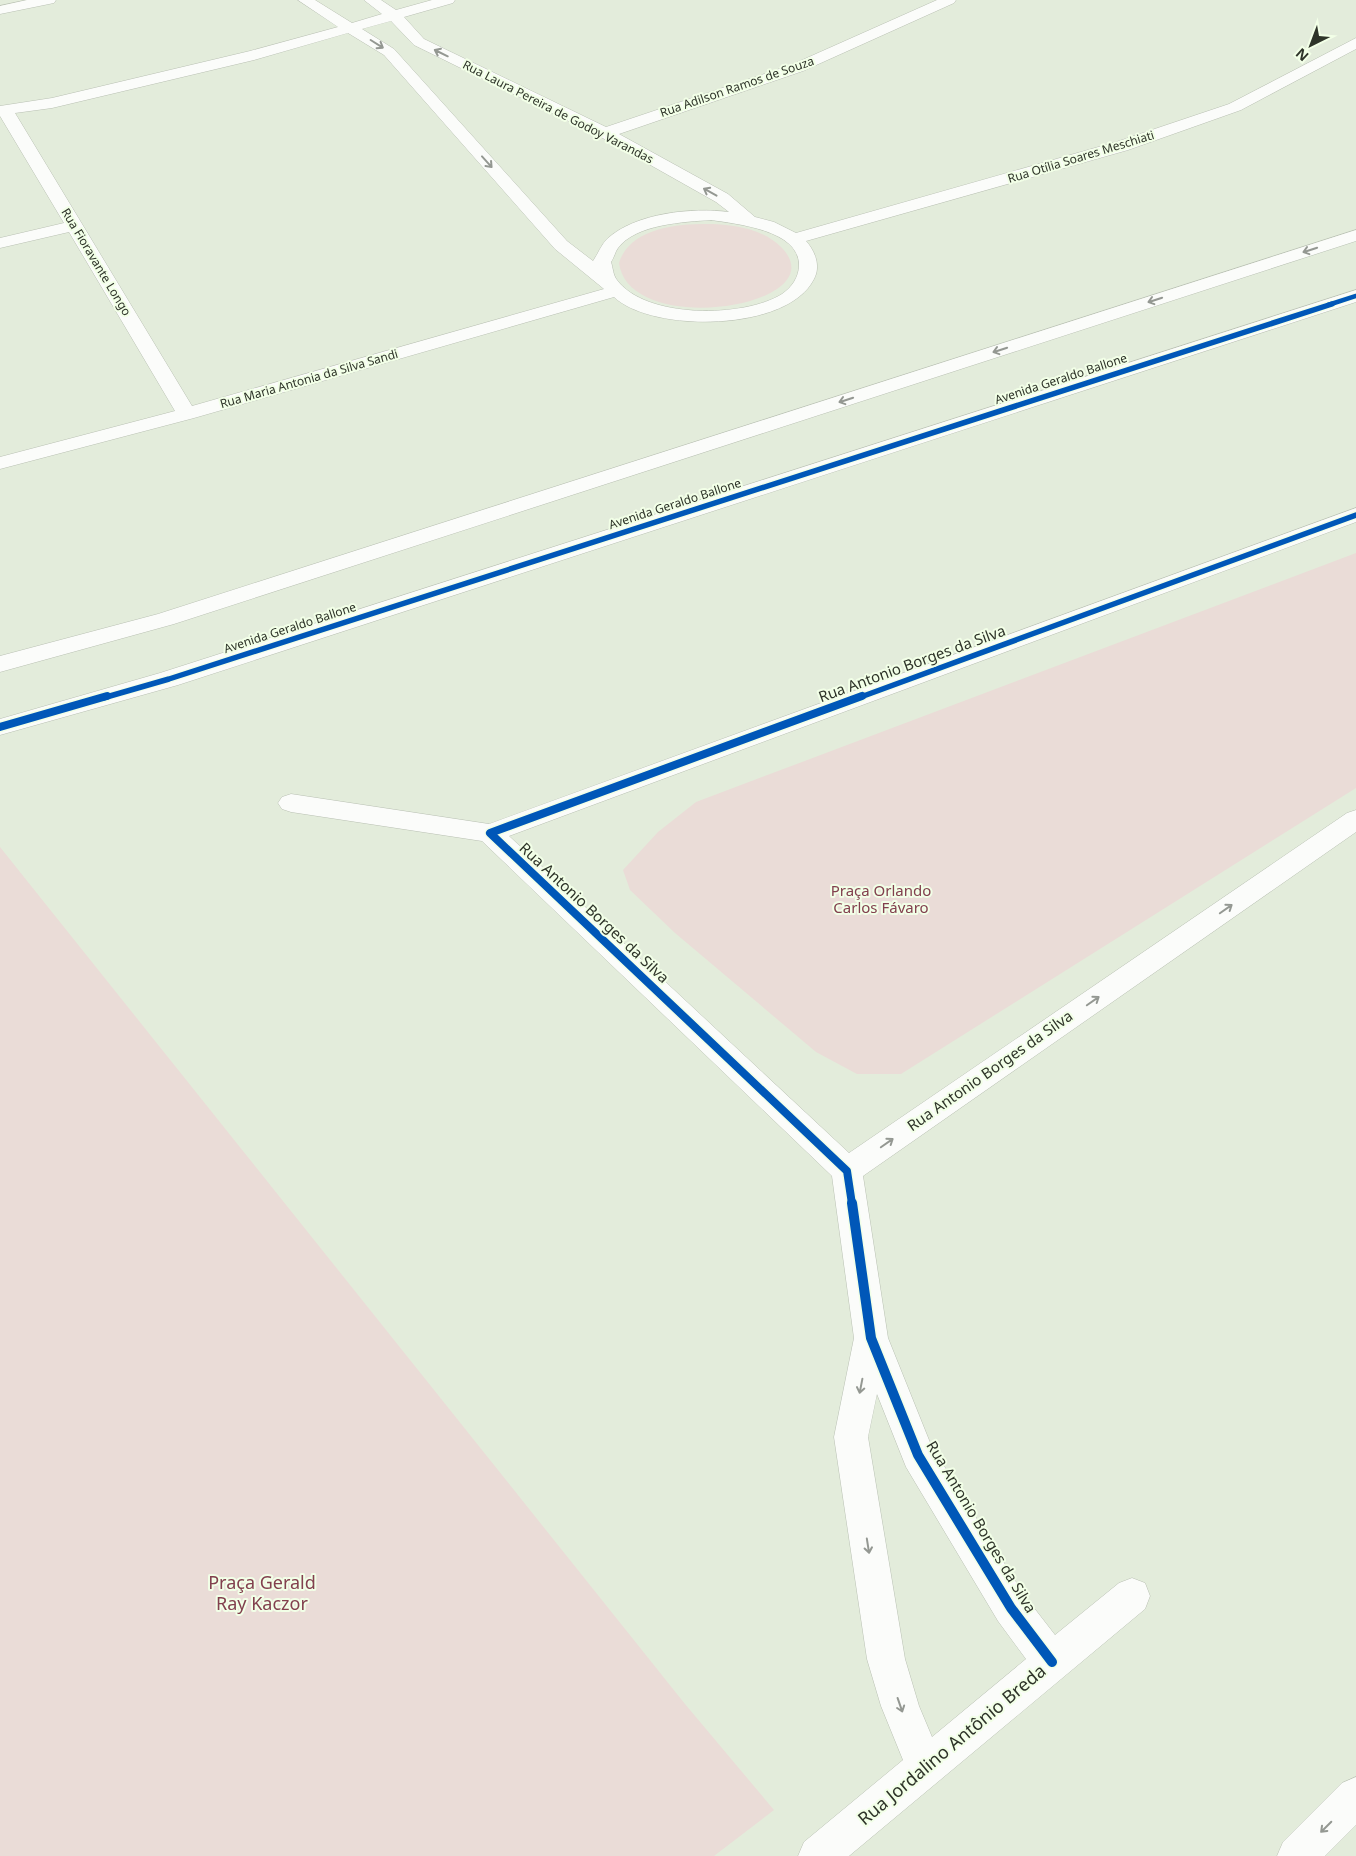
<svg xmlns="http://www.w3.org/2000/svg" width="1356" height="1856" font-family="'Noto Sans',sans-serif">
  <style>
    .green { fill: #eadcd7 }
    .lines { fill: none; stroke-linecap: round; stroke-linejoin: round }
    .minor-casing { stroke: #b9c0b3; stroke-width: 1 }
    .tertiary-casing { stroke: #b9c0b3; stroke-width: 1 }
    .primary-casing { stroke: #b9c0b3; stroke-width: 1 }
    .minor { fill: #fbfcfa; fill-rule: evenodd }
    .tertiary { fill: #fbfcfa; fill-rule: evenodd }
    .primary { fill: #fbfcfa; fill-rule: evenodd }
    .cycleway-far3-casing { stroke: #f2ffe7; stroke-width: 6 }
    .cycleway-far2-casing { stroke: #f2ffe7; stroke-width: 8 }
    .cycleway-far1-casing { stroke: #f2ffe7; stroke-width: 11 }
    .cycleway-casing { stroke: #f2ffe7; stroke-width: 13 }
    .cycleway-far3 { stroke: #0057b8; stroke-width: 4.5 }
    .cycleway-far2 { stroke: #0057b8; stroke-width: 5.5 }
    .cycleway-far1 { stroke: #0057b8; stroke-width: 8 }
    .cycleway { stroke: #0057b8; stroke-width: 10 }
    .oneway { stroke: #949892 }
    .labels { text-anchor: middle; stroke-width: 4; stroke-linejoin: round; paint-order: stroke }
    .far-street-label { font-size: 12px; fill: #2e3429; stroke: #f2ffe7 }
    .street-label { font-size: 15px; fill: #2e3429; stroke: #f2ffe7 }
    .park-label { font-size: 15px; fill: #82404e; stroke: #f2ffe7 }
    .near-park-label { font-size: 18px; fill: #82404e; stroke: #f2ffe7 }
    .near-street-label { font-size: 18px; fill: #2e3429; stroke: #f2ffe7 }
  </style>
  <rect width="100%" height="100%" fill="#e3ecdb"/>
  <g class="green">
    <path d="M706 224C731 224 762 228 781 247 840 306 629 340 619 263 629 229 675 224 706 224Z"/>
    <polygon points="1356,553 1356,788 901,1074 857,1074 816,1052 675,933 630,890 623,870 658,832 696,802"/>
    <polygon points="0,847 685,1704 774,1810 714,1856 0,1856"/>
  </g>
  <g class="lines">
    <defs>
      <g id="minor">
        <polygon points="27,0 56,0 54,3 0,14 0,6"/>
        <path d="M298 0H315L352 23 382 14 364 0H381L396 10 432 0H455L453 3 404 17 424 39 606 127 791 65 937 0H956L954 3 803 71 619 134 728 194 755 217 774 222 796 233 1116 142 1229 104 1356 38V49L1241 110 1128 150 806 241C815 251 821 266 814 279 788 332 652 333 614 297L194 418 0 469V457L175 411 69 232 0 248V238L64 223 0 116V106L52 98 250 51 338 27ZM391 21 414 45 599 136 716 202 729 212C693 207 635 213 607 239 601 245 598 254 593 261L567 241 394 49 362 29ZM348 33 384 55 555 249 604 289 192 406 15 113 52 108 254 60ZM711 220C737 224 799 230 799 265 799 277 792 287 782 294 744 318 646 319 617 280 613 275 613 268 611 262 614 258 615 252 618 248 636 224 684 222 711 220Z"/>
        <path d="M1356 508V522L509 836 849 1153 1347 813 1356 810V832L863 1176 888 1338 931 1445 1024 1595 1055 1635 1119 1583 1132 1578 1145 1583 1150 1596 1145 1609 849 1856H798L804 1842 903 1760 881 1706 867 1659 834 1437 854 1338 832 1176 482 841 291 812 282 809 278 803 282 797 291 794 489 824ZM877 1394 906 1467 998 1621 1026 1659 932 1737 919 1706 905 1659 868 1437Z"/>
      </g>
      <g id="tertiary">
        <polygon points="1356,230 1356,241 174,624 0,672 0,656 158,614"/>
        <polygon points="1356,290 1356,302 178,685 0,735 0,719 160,673"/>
      </g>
      <polygon id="primary" points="1356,1777 1356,1825 1325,1856 1277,1856 1283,1842 1342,1783"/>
    </defs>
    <use href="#minor" class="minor-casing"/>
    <use href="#tertiary" class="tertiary-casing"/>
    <use href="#primary" class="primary-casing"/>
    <use href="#minor" class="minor"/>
    <use href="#tertiary" class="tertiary"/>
    <use href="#primary" class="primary"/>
    <defs>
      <polyline id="cycleway-far3" points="1328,305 1356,296"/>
      <g id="cycleway-far2">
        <polyline points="103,698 169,679 1332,304"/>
        <polyline points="858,698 1356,515"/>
      </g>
      <g id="cycleway-far1">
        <polyline points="0,727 107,696"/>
        <polyline points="852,1204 847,1171 490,833 862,696"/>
      </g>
      <polyline id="cycleway" points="852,1203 871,1338 918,1455 1011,1608 1052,1662"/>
    </defs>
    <use href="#cycleway-far3" class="cycleway-far3-casing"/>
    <use href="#cycleway-far2" class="cycleway-far2-casing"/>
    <use href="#cycleway-far1" class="cycleway-far1-casing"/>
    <use href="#cycleway" class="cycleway-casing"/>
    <use href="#cycleway-far3" class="cycleway-far3"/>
    <use href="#cycleway-far2" class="cycleway-far2"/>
    <use href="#cycleway-far1" class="cycleway-far1"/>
    <use href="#cycleway" class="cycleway"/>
  </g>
  <defs><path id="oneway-shaft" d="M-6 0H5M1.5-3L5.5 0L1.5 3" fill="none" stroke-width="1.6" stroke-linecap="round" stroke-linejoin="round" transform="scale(1.25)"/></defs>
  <g class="oneway">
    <use href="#oneway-shaft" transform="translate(377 44) rotate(32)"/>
    <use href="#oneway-shaft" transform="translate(441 53) rotate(-154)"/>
    <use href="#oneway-shaft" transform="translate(487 162) rotate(48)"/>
    <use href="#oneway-shaft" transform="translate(710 192) rotate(-151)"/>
    <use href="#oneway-shaft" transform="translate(1310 250) rotate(162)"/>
    <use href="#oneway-shaft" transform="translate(1155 300) rotate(162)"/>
    <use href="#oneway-shaft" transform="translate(1000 350) rotate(162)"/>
    <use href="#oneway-shaft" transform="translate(846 400) rotate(162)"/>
    <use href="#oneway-shaft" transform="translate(1226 909) rotate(-35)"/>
    <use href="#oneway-shaft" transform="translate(1093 1001) rotate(-35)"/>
    <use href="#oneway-shaft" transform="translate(887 1143) rotate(-35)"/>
    <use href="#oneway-shaft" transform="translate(861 1386) rotate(101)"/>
    <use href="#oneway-shaft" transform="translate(868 1546) rotate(81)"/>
    <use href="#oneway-shaft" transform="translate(900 1705) rotate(71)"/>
    <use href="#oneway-shaft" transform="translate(1326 1827) rotate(135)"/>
  </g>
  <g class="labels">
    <g class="far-street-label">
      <text transform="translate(737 87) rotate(-19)" y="4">Rua Adilson Ramos de Souza</text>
      <text transform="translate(558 112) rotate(27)" y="4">Rua Laura Pereira de Godoy Varandas</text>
      <text transform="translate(1081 157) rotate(-17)" y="4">Rua Otília Soares Meschiati</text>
      <text transform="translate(96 262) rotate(59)" y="4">Rua Fioravante Longo</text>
      <text transform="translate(309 379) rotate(-16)" y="4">Rua Maria Antonia da Silva Sandi</text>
      <text transform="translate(1061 379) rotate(-18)" y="4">Avenida Geraldo Ballone</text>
      <text transform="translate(675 504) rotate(-18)" y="4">Avenida Geraldo Ballone</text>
      <text transform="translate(290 628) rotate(-18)" y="4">Avenida Geraldo Ballone</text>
    </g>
    <g class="street-label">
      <text transform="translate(912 664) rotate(-20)" y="5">Rua Antonio Borges da Silva</text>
      <text transform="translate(594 913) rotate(43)" y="5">Rua Antonio Borges da Silva</text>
      <text transform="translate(990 1071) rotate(-35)" y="5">Rua Antonio Borges da Silva</text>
      <text transform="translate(981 1527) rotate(59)" y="5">Rua Antonio Borges da Silva</text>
    </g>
    <g class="park-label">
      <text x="881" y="896">Praça Orlando<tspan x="881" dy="17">Carlos Fávaro</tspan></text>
    </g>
    <g class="near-park-label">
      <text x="262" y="1589">Praça Gerald<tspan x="262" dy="21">Ray Kaczor</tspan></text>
    </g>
    <g class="near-street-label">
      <text transform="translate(952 1745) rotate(-40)" y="6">Rua Jordalino Antônio Breda</text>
    </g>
  </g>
  <g transform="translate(1311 45) rotate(222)" stroke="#f2ffe7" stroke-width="4" paint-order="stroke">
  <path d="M0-4L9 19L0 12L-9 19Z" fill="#2e3429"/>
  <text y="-8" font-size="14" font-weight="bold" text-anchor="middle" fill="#2e3429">N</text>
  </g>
</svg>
